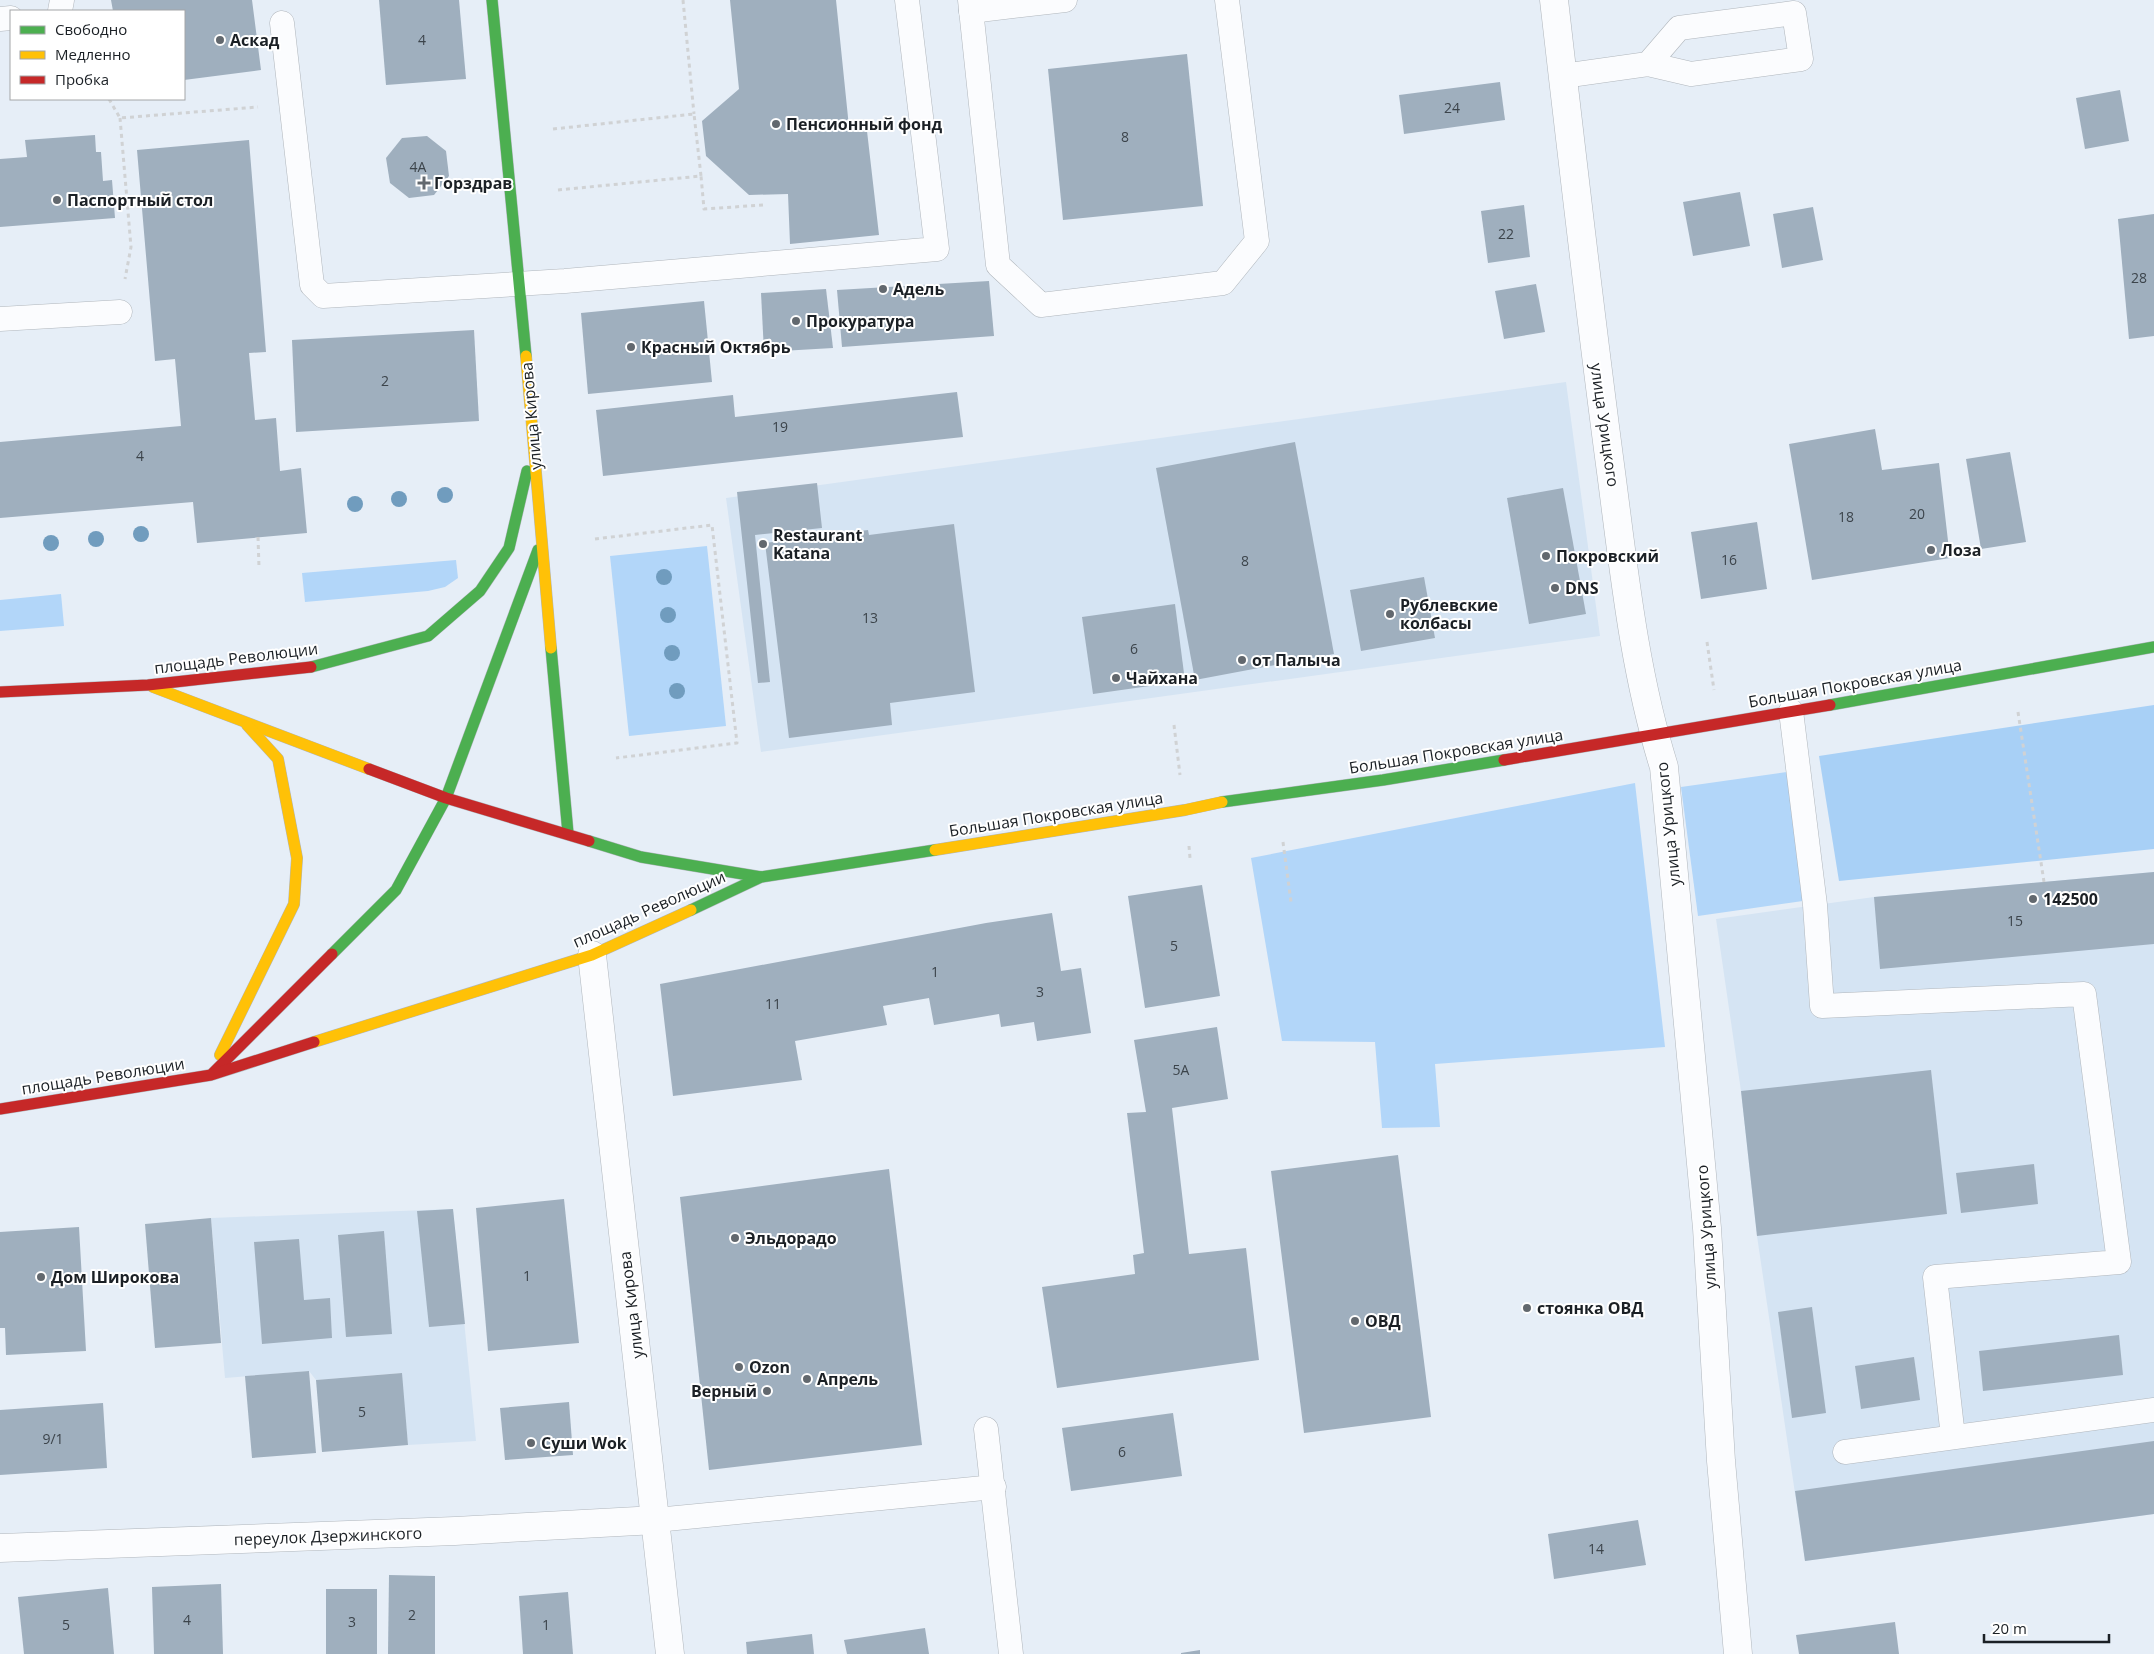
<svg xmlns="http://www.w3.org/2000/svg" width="2154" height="1654" font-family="'Open Sans',sans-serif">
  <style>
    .built { fill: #d5e4f3 }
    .green { fill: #b2d6f9 }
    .forest { fill: #a8d0f6 }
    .building { fill: #9fafbe }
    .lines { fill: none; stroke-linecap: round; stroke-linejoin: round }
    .lane-casing { stroke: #b0b6bc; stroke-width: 25 }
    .street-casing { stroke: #b0b6bc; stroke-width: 29 }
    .fast-casing { stroke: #b0b6bc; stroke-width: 12 }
    .slow-casing { stroke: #b0b6bc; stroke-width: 12 }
    .jam-casing { stroke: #b0b6bc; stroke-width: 12 }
    .path { stroke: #d0d2d4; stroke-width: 3; stroke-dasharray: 4 4; stroke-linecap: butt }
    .lane { stroke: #fbfcfe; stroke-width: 24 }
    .street { stroke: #fbfcfe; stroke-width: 28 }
    .fast { stroke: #4caf50; stroke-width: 11 }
    .slow { stroke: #ffc107; stroke-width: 11 }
    .jam { stroke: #c62828; stroke-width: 11 }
    .tree { fill: #709cbe }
    .poi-dot { fill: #62686e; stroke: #fff; stroke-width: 2 }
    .labels { text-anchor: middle; stroke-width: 4; stroke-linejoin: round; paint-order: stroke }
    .number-label { font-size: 14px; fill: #3c444b }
    .poi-label { font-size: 16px; font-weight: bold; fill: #1b2025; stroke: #fff; text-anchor: start }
    .street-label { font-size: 16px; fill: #1b2025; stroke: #fff }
  </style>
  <rect width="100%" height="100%" fill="#e6eef7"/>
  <g class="built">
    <polygon points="1566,382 1600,636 761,752 726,498"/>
    <polygon points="2154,872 2154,1514 1805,1561 1757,1236 1741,1091 1716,919 1874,897"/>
    <polygon points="453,1209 476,1441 408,1445 401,1373 316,1380 309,1371 225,1378 211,1218"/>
  </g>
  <g class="green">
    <polygon points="707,546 726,726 629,736 610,556"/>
    <polygon points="456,560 458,578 445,587 428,591 305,602 302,573"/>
    <polygon points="61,594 64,626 0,631 0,600"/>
    <polygon points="1794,771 1810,900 1698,916 1681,787"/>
    <polygon points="1635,783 1665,1047 1435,1064 1440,1127 1382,1128 1375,1042 1282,1041 1251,858"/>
  </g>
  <polygon class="forest" points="2154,705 2154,849 1839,881 1819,756"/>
  <g class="building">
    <polygon points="111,0 252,0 261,70 184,80 184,11 113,11"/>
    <polygon points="379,0 459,0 466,79 386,85"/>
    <polygon points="730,0 836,0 849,127 867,131 879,235 790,244 788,194 749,195 706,156 702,121 739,89"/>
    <polygon points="1187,54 1203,206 1063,220 1048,69"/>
    <polygon points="1500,82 1505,120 1404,134 1399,95"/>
    <polygon points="2120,90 2129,141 2085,149 2076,98"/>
    <polygon points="95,135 96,152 101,152 103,181 112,180 115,218 0,227 0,159 27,157 25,140"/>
    <polygon points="427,136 446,151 449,176 434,195 409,198 390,183 386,158 402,138"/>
    <polygon points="249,140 266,352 249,353 255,420 276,418 280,471 301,468 307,533 197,543 193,502 0,518 0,442 181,426 175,359 155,361 137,150"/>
    <polygon points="1740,192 1750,246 1693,256 1683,202"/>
    <polygon points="1524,205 1530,257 1488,263 1481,211"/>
    <polygon points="1813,207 1823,260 1782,268 1773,214"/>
    <polygon points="2154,214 2154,336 2129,339 2118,219"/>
    <polygon points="989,281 994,336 842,347 837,290"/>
    <polygon points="1536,284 1545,332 1504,339 1495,291"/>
    <polygon points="826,289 833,348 764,352 761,293"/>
    <polygon points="704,301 712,382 588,394 581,313"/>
    <polygon points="474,330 479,421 296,432 292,340"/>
    <polygon points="957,392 963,437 603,476 596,410 733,395 735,417"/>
    <polygon points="1875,429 1882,470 1939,463 1950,558 1812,580 1789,444"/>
    <polygon points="1295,442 1334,654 1195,680 1156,468"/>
    <polygon points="2010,452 2026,542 1981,549 1966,459"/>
    <polygon points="817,483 822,528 755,535 770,682 758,683 737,492"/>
    <polygon points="1563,488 1586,614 1529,624 1507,498"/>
    <polygon points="1757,522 1767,589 1701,599 1691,532"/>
    <polygon points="954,524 975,692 890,703 892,725 789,738 765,543 868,530 869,535"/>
    <polygon points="1424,577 1435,638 1361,651 1350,590"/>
    <polygon points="1175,604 1185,681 1093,694 1082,617"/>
    <polygon points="2154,872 2154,944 1880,969 1874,897"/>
    <polygon points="1202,885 1220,996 1145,1008 1128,896"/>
    <polygon points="1052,913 1061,971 1081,968 1091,1033 1037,1041 1034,1022 1001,1027 999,1014 934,1025 929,998 883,1006 887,1025 795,1041 802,1080 673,1096 660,984 986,923"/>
    <polygon points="1217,1027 1228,1099 1172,1108 1189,1254 1246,1248 1259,1360 1057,1388 1042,1287 1135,1274 1133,1255 1144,1253 1127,1113 1146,1112 1134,1040"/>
    <polygon points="1931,1070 1947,1214 1757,1236 1741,1091"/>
    <polygon points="1398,1155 1431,1417 1304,1433 1271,1171"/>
    <polygon points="2034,1164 2038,1204 1961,1213 1956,1173"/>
    <polygon points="889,1169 922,1445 709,1470 680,1197"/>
    <polygon points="564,1199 579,1343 488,1351 476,1208"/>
    <polygon points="453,1209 465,1324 429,1327 417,1211"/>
    <polygon points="211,1218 221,1343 155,1348 145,1224"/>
    <polygon points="79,1227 86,1351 6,1355 5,1328 0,1328 0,1232"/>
    <polygon points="384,1231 392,1334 346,1337 338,1235"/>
    <polygon points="299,1239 304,1300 330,1298 332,1338 262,1344 254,1242"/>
    <polygon points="1812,1307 1826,1413 1792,1418 1778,1312"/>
    <polygon points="2119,1335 2123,1375 1983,1391 1979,1351"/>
    <polygon points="1914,1357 1920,1400 1861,1409 1855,1366"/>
    <polygon points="309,1371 316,1453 252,1458 245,1376"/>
    <polygon points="402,1373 408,1445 322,1452 316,1380"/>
    <polygon points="569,1402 573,1455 505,1460 500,1408"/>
    <polygon points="103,1403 107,1468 0,1475 0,1410"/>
    <polygon points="1173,1413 1182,1476 1071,1491 1062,1428"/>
    <polygon points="2154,1441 2154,1514 1805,1561 1795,1491"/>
    <polygon points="1638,1520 1646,1565 1554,1579 1548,1534"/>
    <polygon points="389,1575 435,1576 435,1654 388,1654"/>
    <polygon points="221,1584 223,1654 154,1654 152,1587"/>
    <polygon points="108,1588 114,1654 24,1654 18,1597"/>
    <rect x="326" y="1589" width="51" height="65"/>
    <polygon points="568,1592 573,1654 523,1654 519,1596"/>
    <polygon points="1895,1622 1899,1654 1799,1654 1796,1635"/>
    <polygon points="925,1628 929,1654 847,1654 844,1640"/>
    <polygon points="812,1634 814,1654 747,1654 746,1642"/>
    <polygon points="1200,1650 1200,1654 1181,1654 1181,1653"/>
  </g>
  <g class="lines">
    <defs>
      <g id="lane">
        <polyline points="970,0 998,265 1041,305 1223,283 1257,241 1227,0"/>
        <polyline points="60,11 62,0"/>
        <polyline points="971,11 1065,0"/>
        <polyline points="0,19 11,18"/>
        <polyline points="282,23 312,285 323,296 565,281 937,249 907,0"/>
        <polyline points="1563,76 1648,64 1691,74 1801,59 1794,13 1679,28 1648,64"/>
        <polyline points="0,319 120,312"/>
        <polyline points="1791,711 1815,905 1822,1006 2084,994 2119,1262 1935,1277 1953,1437"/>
        <polyline points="986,1429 1011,1654"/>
        <polyline points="1845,1452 2154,1410"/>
        <polyline points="656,1520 994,1487"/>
      </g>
      <g id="street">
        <path d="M1554 0C1572 157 1590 315 1611 472 1624 571 1634 671 1664 767L1707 1228 1721 1461 1738 1654"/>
        <polyline points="592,955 670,1654"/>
        <polyline points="0,1548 455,1531 656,1520"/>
      </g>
      <g id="fast">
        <polyline points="492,0 526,356"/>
        <polyline points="551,648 568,833"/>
        <polyline points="311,667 428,636 480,591 509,548 527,471"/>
        <polyline points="1830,705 2154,647"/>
        <polyline points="1222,802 1383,780 1504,760"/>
        <polyline points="589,841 641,857 761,877"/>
        <polyline points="691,910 761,877 935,850"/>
        <polyline points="332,954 396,890 446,798 538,550"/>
      </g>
      <g id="slow">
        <polyline points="526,356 551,648"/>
        <polyline points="153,687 369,769"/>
        <polyline points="935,850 1185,810 1222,802"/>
        <polyline points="314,1042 592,955 691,910"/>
        <polyline points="220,1055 294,904 297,858 278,759 247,725"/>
      </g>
      <g id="jam">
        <polyline points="0,692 148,685 311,667"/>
        <polyline points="1504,760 1830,705"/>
        <polyline points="369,769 446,798 589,841"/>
        <polyline points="213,1073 332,954"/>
        <polyline points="0,1109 211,1075 314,1042"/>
      </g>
    </defs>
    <use href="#lane" class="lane-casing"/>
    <use href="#street" class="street-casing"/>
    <use href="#fast" class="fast-casing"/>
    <use href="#slow" class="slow-casing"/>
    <use href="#jam" class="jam-casing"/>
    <g class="path">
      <polyline points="683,0 694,114"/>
      <polyline points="109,99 120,118 258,107"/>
      <polyline points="120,118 131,247 125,279"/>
      <polyline points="553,129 694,114 701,176"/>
      <polyline points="558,190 701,176 704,209 763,205"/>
      <polyline points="258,537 259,567"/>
      <polyline points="595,539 712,525 737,743 616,758"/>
      <polyline points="1707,642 1714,690"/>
      <polyline points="2018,712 2044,882"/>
      <polyline points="1174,725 1180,775"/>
      <polyline points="1283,842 1291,902"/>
      <polyline points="1189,846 1190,858"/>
    </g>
    <use href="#lane" class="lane"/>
    <use href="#street" class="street"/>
    <use href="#fast" class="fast"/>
    <use href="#slow" class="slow"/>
    <use href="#jam" class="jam"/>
  </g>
  <g class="tree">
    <circle cx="445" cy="495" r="8"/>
    <circle cx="399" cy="499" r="8"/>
    <circle cx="355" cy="504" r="8"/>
    <circle cx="141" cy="534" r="8"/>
    <circle cx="96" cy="539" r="8"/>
    <circle cx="51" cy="543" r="8"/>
    <circle cx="664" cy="577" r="8"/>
    <circle cx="668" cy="615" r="8"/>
    <circle cx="672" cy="653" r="8"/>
    <circle cx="677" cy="691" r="8"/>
  </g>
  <g class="poi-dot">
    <circle cx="220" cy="40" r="5"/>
    <circle cx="776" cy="124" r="5"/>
    <path d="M421.5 175.5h5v5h5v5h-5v5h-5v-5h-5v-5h5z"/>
    <circle cx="57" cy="200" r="5"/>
    <circle cx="883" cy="289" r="5"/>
    <circle cx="796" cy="321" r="5"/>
    <circle cx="631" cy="347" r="5"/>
    <circle cx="763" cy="544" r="5"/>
    <circle cx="1931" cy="550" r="5"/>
    <circle cx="1546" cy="556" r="5"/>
    <circle cx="1555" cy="588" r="5"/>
    <circle cx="1390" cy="614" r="5"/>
    <circle cx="1242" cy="660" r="5"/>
    <circle cx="1116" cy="678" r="5"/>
    <circle cx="2033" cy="899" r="5"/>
    <circle cx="735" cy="1238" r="5"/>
    <circle cx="41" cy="1277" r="5"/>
    <circle cx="1527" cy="1308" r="5"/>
    <circle cx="1355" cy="1321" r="5"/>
    <circle cx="739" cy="1367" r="5"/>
    <circle cx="807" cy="1379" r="5"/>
    <circle cx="767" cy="1391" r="5"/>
    <circle cx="531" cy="1443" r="5"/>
  </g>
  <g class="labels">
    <g class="number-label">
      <text x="422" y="45">4</text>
      <text x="1452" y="113">24</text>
      <text x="1125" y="142">8</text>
      <text x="418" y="172">4А</text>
      <text x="1506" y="239">22</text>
      <text x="2139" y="283">28</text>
      <text x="385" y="386">2</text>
      <text x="780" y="432">19</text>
      <text x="140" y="461">4</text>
      <text x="1917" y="519">20</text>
      <text x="1846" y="522">18</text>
      <text x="1729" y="565">16</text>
      <text x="1245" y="566">8</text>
      <text x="870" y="623">13</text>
      <text x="1134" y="654">6</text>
      <text x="2015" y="926">15</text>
      <text x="1174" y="951">5</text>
      <text x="935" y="977">1</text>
      <text x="1040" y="997">3</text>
      <text x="773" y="1009">11</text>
      <text x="1181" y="1075">5А</text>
      <text x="527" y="1281">1</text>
      <text x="362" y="1417">5</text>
      <text x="53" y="1444">9/1</text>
      <text x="1122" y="1457">6</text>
      <text x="1596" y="1554">14</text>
      <text x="412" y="1620">2</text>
      <text x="187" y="1625">4</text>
      <text x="352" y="1627">3</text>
      <text x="66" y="1630">5</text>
      <text x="546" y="1630">1</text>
    </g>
    <g class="poi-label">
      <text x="230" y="46">Аскад</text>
      <text x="786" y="130">Пенсионный фонд</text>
      <text x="434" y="189">Горздрав</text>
      <text x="67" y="206">Паспортный стол</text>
      <text x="893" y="295">Адель</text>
      <text x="806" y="327">Прокуратура</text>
      <text x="641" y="353">Красный Октябрь</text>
      <text x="773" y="541">Restaurant<tspan x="773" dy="18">Katana</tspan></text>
      <text x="1941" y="556">Лоза</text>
      <text x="1556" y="562">Покровский</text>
      <text x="1565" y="594">DNS</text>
      <text x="1400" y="611">Рублевские<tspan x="1400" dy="18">колбасы</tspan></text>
      <text x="1252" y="666">от Палыча</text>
      <text x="1126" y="684">Чайхана</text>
      <text x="2043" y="905">142500</text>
      <text x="745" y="1244">Эльдорадо</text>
      <text x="51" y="1283">Дом Широкова</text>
      <text x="1537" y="1314">стоянка ОВД</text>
      <text x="1365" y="1327">ОВД</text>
      <text x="749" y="1373">Ozon</text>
      <text x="817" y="1385">Апрель</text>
      <text x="757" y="1397" text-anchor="end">Верный</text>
      <text x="541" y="1449">Суши Wok</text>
    </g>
    <g class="street-label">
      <text transform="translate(531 416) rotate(-95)" y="6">улица Кирова</text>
      <text transform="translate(1605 425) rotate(82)" y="6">улица Урицкого</text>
      <text transform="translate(236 658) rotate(-7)" y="6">площадь Революции</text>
      <text transform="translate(1855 683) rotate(-10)" y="6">Большая Покровская улица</text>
      <text transform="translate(1456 751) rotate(-9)" y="6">Большая Покровская улица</text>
      <text transform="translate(1056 814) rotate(-9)" y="6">Большая Покровская улица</text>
      <text transform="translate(1668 824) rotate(-96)" y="6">улица Урицкого</text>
      <text transform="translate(649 909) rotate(-24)" y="6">площадь Революции</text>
      <text transform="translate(103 1076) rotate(-9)" y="6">площадь Революции</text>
      <text transform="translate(1706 1227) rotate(-94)" y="6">улица Урицкого</text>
      <text transform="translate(631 1305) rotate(-97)" y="6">улица Кирова</text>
      <text transform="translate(328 1536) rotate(-2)" y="6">переулок Дзержинского</text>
    </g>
  </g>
  <rect x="10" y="10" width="175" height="90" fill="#ffffff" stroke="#a4a6a8"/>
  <rect x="20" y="26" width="25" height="8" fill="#4caf50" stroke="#a4a6a8"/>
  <text x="55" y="35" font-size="15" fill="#1b2025">Свободно</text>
  <rect x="20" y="51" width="25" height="8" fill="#ffc107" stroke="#a4a6a8"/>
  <text x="55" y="60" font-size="15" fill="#1b2025">Медленно</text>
  <rect x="20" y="76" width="25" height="8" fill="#c62828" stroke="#a4a6a8"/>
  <text x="55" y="85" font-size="15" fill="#1b2025">Пробка</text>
  <path d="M1984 1634v8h125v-8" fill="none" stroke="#1b2025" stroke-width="2.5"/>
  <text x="1992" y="1634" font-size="15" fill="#1b2025" stroke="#ffffff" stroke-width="4" paint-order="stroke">20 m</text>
</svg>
